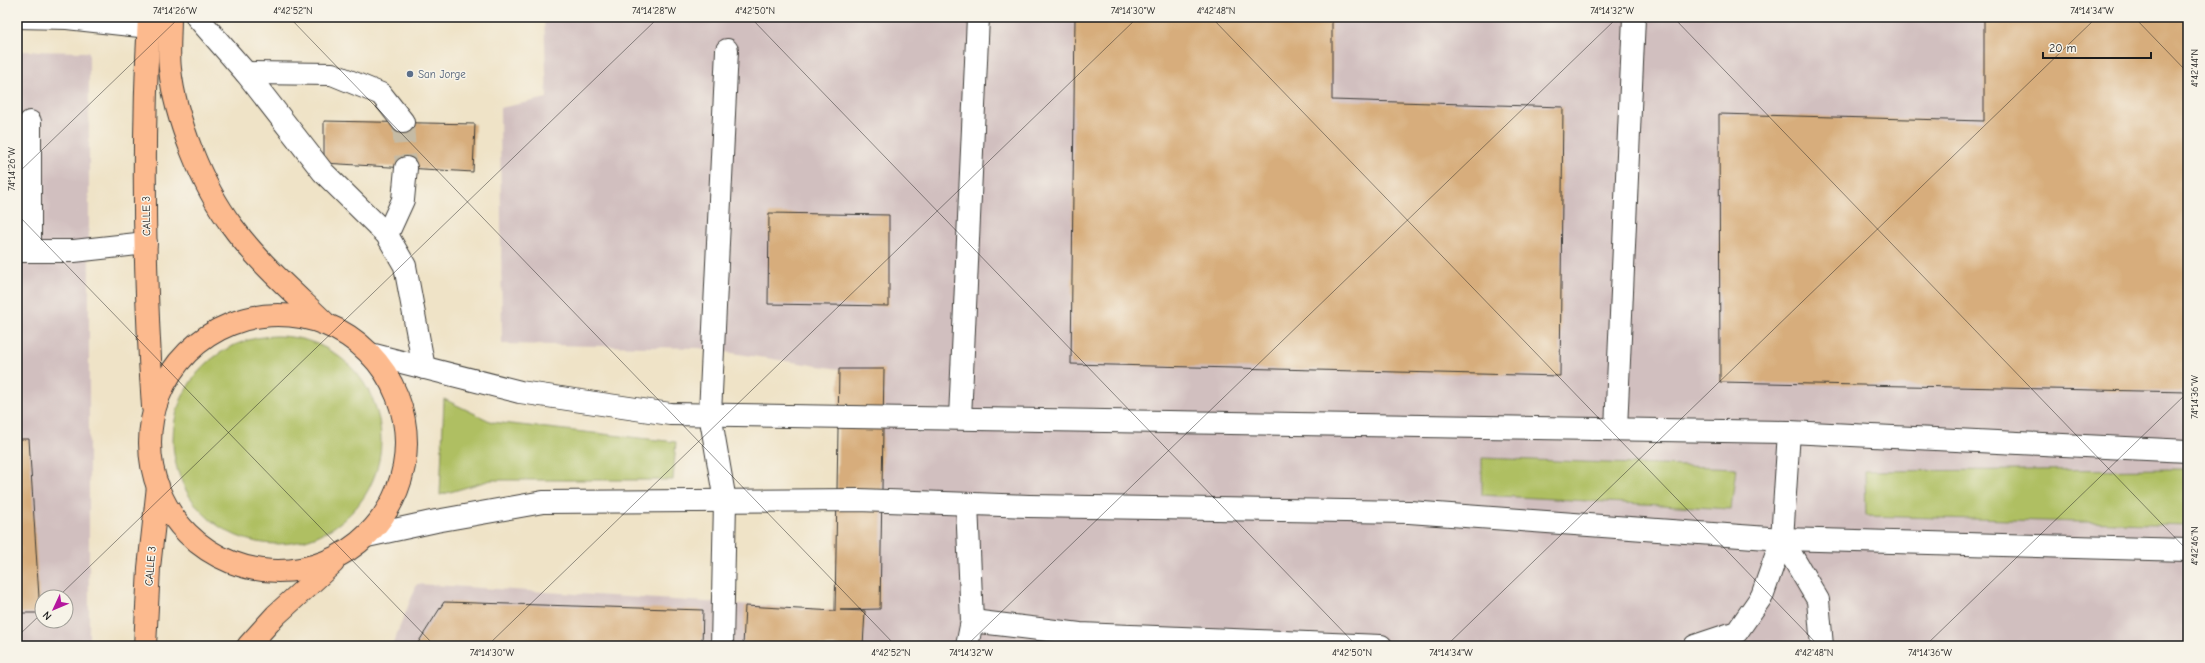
<svg xmlns="http://www.w3.org/2000/svg" width="2205" height="663" font-family="'Comic Neue',sans-serif">
  <style>
    .industrial { fill: #d1bfbf; fill-rule: evenodd }
    .green { fill: #afbf62; stroke: #666e3f }
    .building { fill: #d7ad7c }
    .lines { fill: none; stroke-linecap: round; stroke-linejoin: round }
    .minor-tunnel { stroke: #c5bba5; stroke-width: 22; stroke-dasharray: 22 11; stroke-linecap: butt }
    .minor-casing { stroke: #3c3a36; stroke-width: 24 }
    .major-casing { stroke: #3c3a36; stroke-width: 24 }
    .minor { stroke: #fff; stroke-width: 22 }
    .major { stroke: #fcba8e; stroke-width: 22 }
    .ticks { fill: none; stroke: #1c1c1c; stroke-width: 1; stroke-opacity: 0.45 }
    .service-dot { fill: #5c6f8a; stroke: #f7f3e8; stroke-width: 1.5 }
    .labels { text-anchor: middle; stroke-width: 3; stroke-linejoin: round; paint-order: stroke }
    .service-label { font-size: 11px; fill: #4e5e75; stroke: #f7f3e8; text-anchor: start }
    .street-label { font-size: 11px; fill: #1c1c1c; stroke: #f7f3e8 }
    .neatline { fill: none; stroke: #1c1c1c; stroke-width: 1.5 }
    .ticks-label { font-size: 10px; text-anchor: middle; fill: #1c1c1c }
  </style>
  <rect width="100%" height="100%" fill="#f7f3e8"/>
  <filter id="ink" filterUnits="userSpaceOnUse"><feTurbulence type="fractalNoise" baseFrequency=".025" numOctaves="2"/><feDisplacementMap in="SourceGraphic" scale="8" xChannelSelector="R" yChannelSelector="G"/><feConvolveMatrix kernelMatrix="1 2 1 2 8 2 1 2 1" color-interpolation-filters="sRGB"/></filter>
  <filter id="wash" filterUnits="userSpaceOnUse"><feTurbulence type="fractalNoise" baseFrequency=".012" numOctaves="4" result="noise"/><feDisplacementMap in="SourceGraphic" scale="16" xChannelSelector="R" yChannelSelector="G"/><feGaussianBlur stdDeviation="0.9" result="paint"/><feColorMatrix in="noise" values="0 0 0 0 0 0 0 0 0 0 0 0 0 0 0 0 0 1.4 0 .05"/><feComposite in="paint" operator="in"/></filter>
  <g filter="url(#wash)">
    <rect width="100%" height="100%" fill="#efe3c7"/>
    <g class="industrial">
      <polygon points="544,17 2188,17 2188,646 392,646 417,584 835,610 839,369 699,348 502,344 500,108 547,98"/>
      <path d="M17 51 89 52V646H17ZM42 597H66V621H42Z"/>
    </g>
    <g class="green">
      <circle cx="277" cy="440" r="104"/>
      <polygon points="444,399 492,422 676,442 673,480 491,480 440,495"/>
      <polygon points="1482,458 1736,468 1731,509 1482,495"/>
      <polygon points="2188,469 2188,525 1866,516 1865,471"/>
    </g>
    <g id="blocks">
      <g class="building">
        <polygon points="1075,17 1332,17 1332,100 1563,107 1560,376 1071,364"/>
        <polygon points="1984,17 2188,17 2188,392 1720,382 1719,114 1984,121"/>
        <polygon points="324,121 475,124 473,172 324,163"/>
        <polygon points="769,213 889,215 889,306 768,304"/>
        <polygon points="839,369 884,369 880,609 840,610 865,611 863,646 743,646 745,606 835,611"/>
        <polygon points="17,439 29,439 40,613 17,613"/>
        <polygon points="444,602 703,610 702,646 416,646"/>
      </g>
    </g>
  </g>
  <g filter="url(#ink)">
    <use href="#blocks" fill-opacity="0" stroke="#3c3a36" stroke-width="1"/>
    <g class="lines">
      <polyline class="minor-tunnel" points="403,122 406,168"/>
      <defs>
        <g id="minor">
          <polyline points="17,17 67,18 149,27"/>
          <polyline points="197,17 246,73 323,172 387,235 405,266 424,368"/>
          <polyline points="246,73 332,74 381,94 403,122"/>
          <polyline points="30,122 30,251"/>
          <polyline points="387,235 403,200 406,168"/>
          <polyline points="17,251 74,251 146,243"/>
          <polyline points="370,354 520,392 670,414 1789,432 2188,451"/>
          <polyline points="960,418 978,17"/>
          <polyline points="1616,429 1634,17"/>
          <polyline points="967,504 972,621"/>
          <polyline points="367,536 436,521 543,502 858,500 1029,506 1409,512 1782,539 2188,550"/>
          <polyline points="1782,539 1818,600 1822,646"/>
          <polyline points="722,646 725,501 710,414 727,50"/>
          <polyline points="967,646 972,621 1080,634 1381,646"/>
          <polyline points="1695,646 1737,632 1762,596 1782,539 1789,432"/>
        </g>
        <g id="major">
          <path d="M149 17C142 147 144 278 153 407"/>
          <path d="M170 17C170 34 168 52 170 69 175 118 202 186 232 226 258 262 293 292 324 322"/>
          <circle cx="278" cy="443" r="128"/>
          <polyline points="145,646 149,568 158,486"/>
          <polyline points="248,646 276,615 333,563"/>
        </g>
      </defs>
      <use href="#minor" class="minor-casing"/>
      <use href="#major" class="major-casing"/>
      <use href="#minor" class="minor"/>
      <use href="#major" class="major"/>
    </g>
  </g>
  <path class="ticks" d="M289 17 896 646M750 17 1357 646M1211 17 1819 646M1673 17 2188 551M2134 17 2188 73M17 174 180 17M17 214 435 646M58 597 659 17M17 637 42 613M487 646 1138 17M966 646 1618 17M1446 646 2097 17M1925 646 2188 392"/>
  <circle class="service-dot" cx="410" cy="74" r="4"/>
  <g class="labels">
    <g class="service-label">
      <text x="418" y="78">San Jorge</text>
    </g>
    <g class="street-label">
      <text transform="translate(146 216) rotate(-91)" y="4">CALLE 3</text>
      <text transform="translate(150 566) rotate(-85)" y="4">CALLE 3</text>
    </g>
  </g>
  <rect width="2205" height="663" fill="none" stroke="#f7f3e8" stroke-width="44"/>
  <g transform="translate(54 609) rotate(226)"><circle r="19" fill="#f7f3e8" stroke="#9f9d96"/>
  <path d="M0-3L7 15L0 10L-7 15Z" fill="#b5179e"/>
  <text y="-6" font-size="11" font-weight="bold" text-anchor="middle" fill="#1c1c1c">N</text>
  </g>
  <path d="M2043 52v6h108v-6" fill="none" stroke="#1c1c1c" stroke-width="2"/>
  <text x="2049" y="52" font-size="12" fill="#1c1c1c" stroke="#f7f3e8" stroke-width="3" paint-order="stroke">20 m</text>
  <rect x="22" y="22" width="2161" height="619" class="neatline"/>
  <g class="ticks-label">
    <text x="175" y="14">74°14'26"W</text>
    <text x="293" y="14">4°42'52"N</text>
    <text x="654" y="14">74°14'28"W</text>
    <text x="755" y="14">4°42'50"N</text>
    <text x="1133" y="14">74°14'30"W</text>
    <text x="1216" y="14">4°42'48"N</text>
    <text x="1612" y="14">74°14'32"W</text>
    <text x="2092" y="14">74°14'34"W</text>
    <text transform="translate(2194 68) rotate(-90)" y="4">4°42'44"N</text>
    <text transform="translate(11 169) rotate(-90)" y="4">74°14'26"W</text>
    <text transform="translate(2194 397) rotate(-90)" y="4">74°14'36"W</text>
    <text transform="translate(2194 546) rotate(-90)" y="4">4°42'46"N</text>
    <text x="492" y="656">74°14'30"W</text>
    <text x="891" y="656">4°42'52"N</text>
    <text x="971" y="656">74°14'32"W</text>
    <text x="1352" y="656">4°42'50"N</text>
    <text x="1451" y="656">74°14'34"W</text>
    <text x="1814" y="656">4°42'48"N</text>
    <text x="1930" y="656">74°14'36"W</text>
  </g>
</svg>
